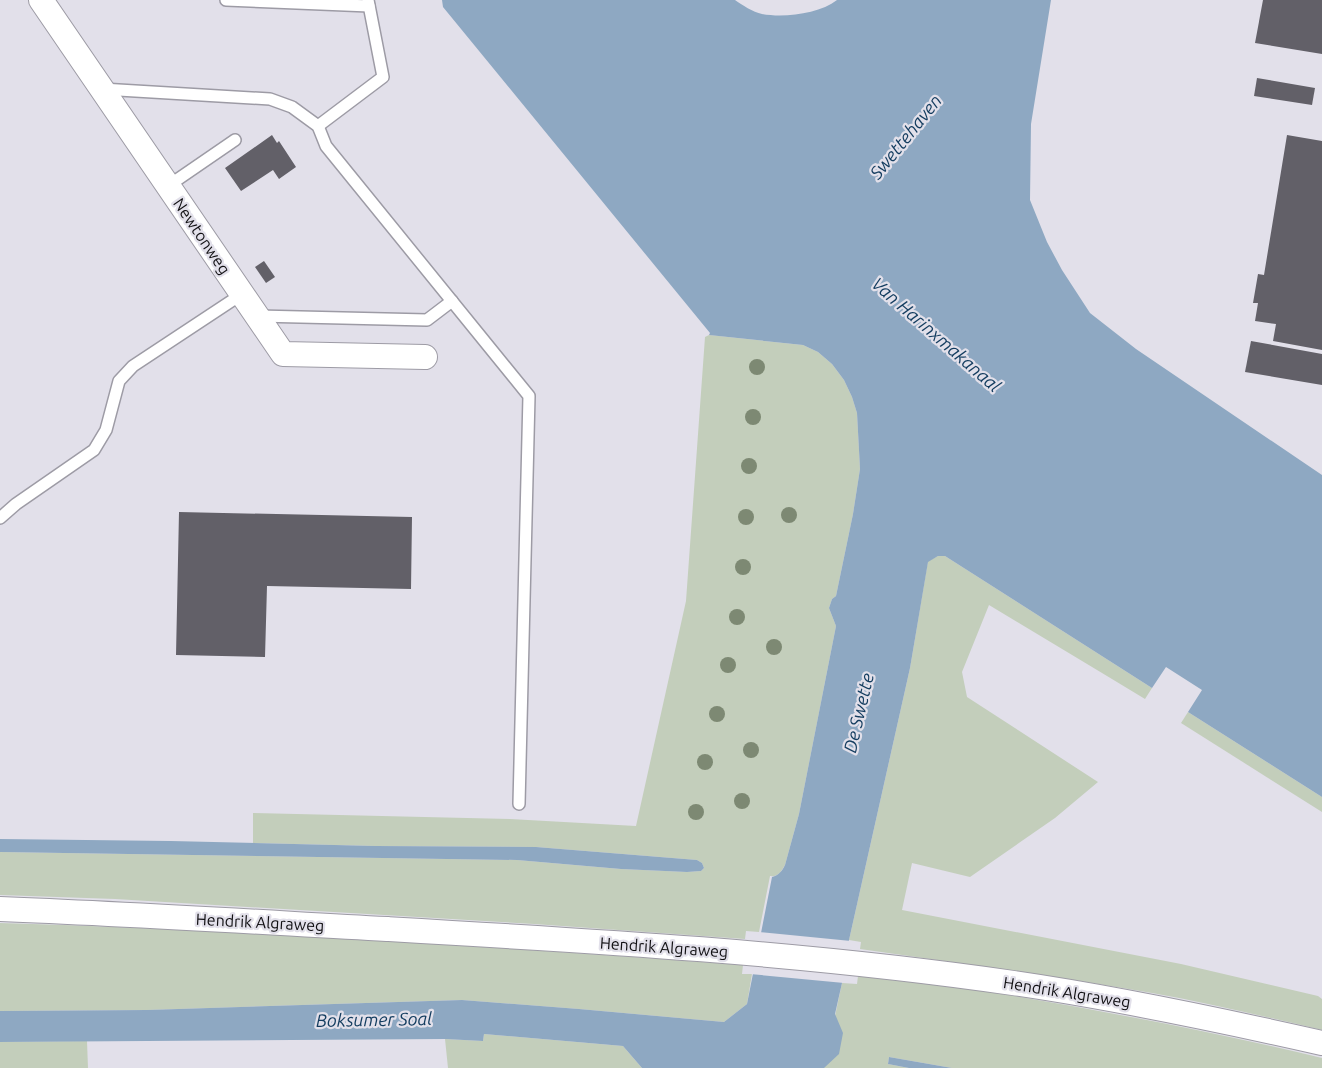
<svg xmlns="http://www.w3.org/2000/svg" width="1322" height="1068" font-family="Ubuntu,sans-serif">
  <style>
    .green { fill: #c3cebb }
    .water { fill: #8ea8c2 }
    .pier { fill: #e2e0ea }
    .building { fill: #626068 }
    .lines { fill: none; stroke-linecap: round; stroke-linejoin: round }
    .lane-casing { stroke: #9d9ba5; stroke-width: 14 }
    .street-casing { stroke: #9d9ba5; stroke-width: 26 }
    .lane { stroke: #fff; stroke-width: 11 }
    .street { stroke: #fff; stroke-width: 24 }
    .tree { fill: #7d8973 }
    .labels { text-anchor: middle; stroke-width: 4.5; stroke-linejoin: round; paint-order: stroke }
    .street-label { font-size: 16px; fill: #111013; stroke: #e2e0ea }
    .water-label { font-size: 18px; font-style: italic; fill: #133c5f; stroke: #e2e0ea }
  </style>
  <rect width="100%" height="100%" fill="#e2e0ea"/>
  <g class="green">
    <path d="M709 335 803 345 818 352 832 364 844 380 852 397 857 413 860 469 853 514 836 596 832 599 829 608 836 626 799 814 785 865C781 872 778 877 770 876L759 932 746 931 745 939 534 924 115 899 0 895V852L517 860 621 869 687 872 701 871 704 868 702 863 697 860 536 847 375 846 253 843V813L510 819 636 826 686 601 705 337Z"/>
    <path d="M938 556H945L1152 688 1145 699 1107 676 989 605 962 672 967 697 1098 782 1055 818 970 877 912 863 902 910 1181 964 1318 996 1322 999V1030C1266 1017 1209 1003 1152 993 1055 976 958 963 860 949L861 942 849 940 910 668 928 561Z"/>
    <polygon points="1188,712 1322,797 1322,812 1181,723"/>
    <path d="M0 923C248 930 495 947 743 965L742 974H752L747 1004 724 1022 579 1009 462 1000 147 1010 0 1011Z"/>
    <path d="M858 976C908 982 959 987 1009 995 1114 1013 1219 1033 1322 1058V1068H952L889 1057 888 1064 909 1068H824L842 983 857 984Z"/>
    <polygon points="484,1034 623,1046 642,1068 448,1068 445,1039 483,1041"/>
    <polygon points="87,1041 88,1068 0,1068 0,1042"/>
  </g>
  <g class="water">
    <path d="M442 0H735C742 5 753 12 762 14 784 18 819 14 837 0H1051L1031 124 1030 200 1047 242 1062 270 1090 313 1136 349 1322 475V797L1188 712 1202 690 1166 667 1152 688 945 556H938L928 562 910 668 849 940 842 983 835 1014 843 1033 839 1054 824 1068H642L623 1046 484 1034 483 1041 445 1039 0 1042V1011L147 1010 462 1000 579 1009 724 1022 747 1004 772 877C779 875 782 871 785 865L799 814 836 626 829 608 832 599 836 596 853 514 860 469 857 413 852 397 844 380 832 364 818 352 803 345 709 335 710 333 443 7Z"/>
    <polygon points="0,839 171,841 375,846 536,847 697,860 702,863 704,868 701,871 687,872 621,869 517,860 0,852"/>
    <polygon points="889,1057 952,1068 909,1068 888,1064"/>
  </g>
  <polygon class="pier" points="759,932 851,941 844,983 750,974"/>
  <g class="building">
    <polygon points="1263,0 1322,0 1322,54 1255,43"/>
    <polygon points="1257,78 1315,88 1312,105 1254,96"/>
    <polygon points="272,135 277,143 279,141 296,167 279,179 273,170 241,191 225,168"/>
    <polygon points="1287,135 1322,141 1322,350 1273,341 1276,324 1255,321 1258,303 1253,303 1258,274 1264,275"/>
    <polygon points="264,261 275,277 266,283 255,267"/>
    <polygon points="1251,341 1322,354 1322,385 1245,372"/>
    <polygon points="179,512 412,517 411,589 267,586 265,657 176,655"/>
  </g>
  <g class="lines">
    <defs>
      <g id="lane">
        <polyline points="226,0 369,6"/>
        <polyline points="102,89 270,99 292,107 318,126 326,146 529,396 519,804"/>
        <polyline points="318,126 383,77 368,0"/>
        <polyline points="168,186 235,140"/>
        <polyline points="258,316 427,320 452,301"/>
        <polyline points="0,518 16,504 94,450 106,430 119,381 133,366 242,294"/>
      </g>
      <g id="street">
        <polyline points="41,0 283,354 425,357"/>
        <path d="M0 909C129 914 258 922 387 929 596 941 806 953 1013 983 1117 998 1220 1020 1322 1043"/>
      </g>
    </defs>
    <use href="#lane" class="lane-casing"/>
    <use href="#street" class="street-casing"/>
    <use href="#lane" class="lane"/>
    <use href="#street" class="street"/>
  </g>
  <g class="tree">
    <circle cx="757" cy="367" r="8"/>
    <circle cx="753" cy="417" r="8"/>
    <circle cx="749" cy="466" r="8"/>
    <circle cx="789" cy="515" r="8"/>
    <circle cx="746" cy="517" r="8"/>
    <circle cx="743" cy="567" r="8"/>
    <circle cx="737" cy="617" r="8"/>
    <circle cx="774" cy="647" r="8"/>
    <circle cx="728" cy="665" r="8"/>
    <circle cx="717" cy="714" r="8"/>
    <circle cx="751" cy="750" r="8"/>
    <circle cx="705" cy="762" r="8"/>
    <circle cx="742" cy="801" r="8"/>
    <circle cx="696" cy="812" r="8"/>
  </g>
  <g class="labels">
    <g class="street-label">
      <text transform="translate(202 236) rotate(56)" y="6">Newtonweg</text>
      <text transform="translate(260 922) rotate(3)" y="6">Hendrik Algraweg</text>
      <text transform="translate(664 947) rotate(4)" y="6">Hendrik Algraweg</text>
      <text transform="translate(1067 992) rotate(9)" y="6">Hendrik Algraweg</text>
    </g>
    <g class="water-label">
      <text transform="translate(906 137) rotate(-51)" y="6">Swettehaven</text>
      <text transform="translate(936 335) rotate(41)" y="6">Van Harinxmakanaal</text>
      <text transform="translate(859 713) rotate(-77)" y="6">De Swette</text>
      <text transform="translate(374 1020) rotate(-1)" y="6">Boksumer Soal</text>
    </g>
  </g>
</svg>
